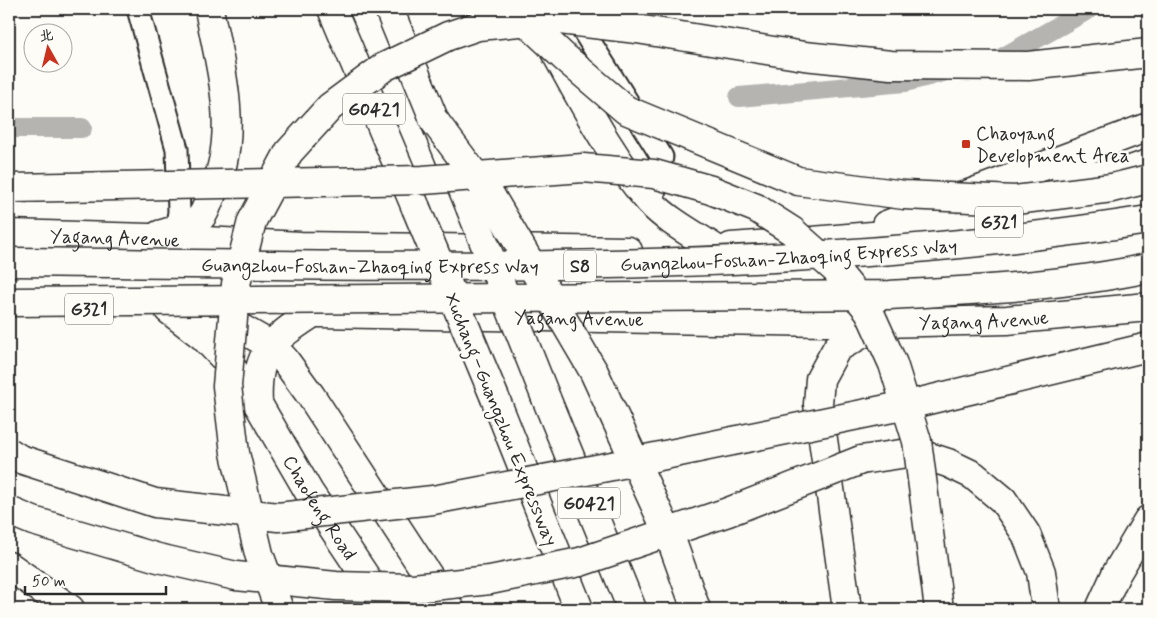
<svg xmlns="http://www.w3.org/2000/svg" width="1157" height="618" font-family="Mynerve,'LXGW WenKai TC',sans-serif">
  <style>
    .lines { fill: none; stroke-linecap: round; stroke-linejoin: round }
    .canal { stroke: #b5b4b1; stroke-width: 20 }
    .street-casing { stroke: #2b2b2b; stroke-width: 25 }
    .secondary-casing { stroke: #2b2b2b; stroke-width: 31 }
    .highway-casing { stroke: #2b2b2b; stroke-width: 31 }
    .street { stroke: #fdfcf7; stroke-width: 21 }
    .secondary { stroke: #fdfcf7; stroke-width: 28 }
    .highway { stroke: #fdfcf7; stroke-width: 28 }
    .highway-bridge-casing { stroke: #2b2b2b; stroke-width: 31; stroke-linecap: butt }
    .highway-bridge { stroke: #fdfcf7; stroke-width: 28 }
    .poi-dot { fill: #c8321e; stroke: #fdfcf7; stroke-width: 2 }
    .labels { text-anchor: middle; stroke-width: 5; stroke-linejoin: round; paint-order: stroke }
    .shield { fill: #fdfcf7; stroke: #6a6a68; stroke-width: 1 }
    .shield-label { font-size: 18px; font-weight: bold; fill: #2b2b2b }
    .poi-label { font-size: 19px; fill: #2b2b2b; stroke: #fdfcf7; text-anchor: start }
    .street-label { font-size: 19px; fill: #2b2b2b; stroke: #fdfcf7 }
  </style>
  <rect width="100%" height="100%" fill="#fdfcf7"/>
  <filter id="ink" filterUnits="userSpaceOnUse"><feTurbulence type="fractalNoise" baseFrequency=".02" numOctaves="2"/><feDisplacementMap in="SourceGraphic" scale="10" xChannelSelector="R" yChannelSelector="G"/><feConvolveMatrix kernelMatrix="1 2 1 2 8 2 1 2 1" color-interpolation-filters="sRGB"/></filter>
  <g filter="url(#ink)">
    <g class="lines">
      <g class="canal">
        <polyline points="988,62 1002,58 1089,9"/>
        <polyline points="739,97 905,82 943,72"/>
        <polyline points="9,128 82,128"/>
      </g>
      <defs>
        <g id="street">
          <polyline points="138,9 177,149 179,212 176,230"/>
          <polyline points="572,13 662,157 655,191"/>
        </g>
        <g id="secondary">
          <path id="s1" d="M169 310 204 337 226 360 258 404 309 492 387 609"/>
          <path d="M258 404C255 351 272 340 313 313"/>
        </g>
        <g id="highway">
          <polyline points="332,9 416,208"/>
          <polyline points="389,9 470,207"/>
          <path d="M554 50C583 102 611 158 651 203 668 221 693 234 714 248"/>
          <polyline points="1066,180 1128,171 1148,164"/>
          <polyline points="886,225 1148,127"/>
          <path id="s2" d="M9 234 149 238 301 246 628 251"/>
          <path d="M159 235C171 231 193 227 201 217 206 211 208 202 211 196 241 136 221 71 209 9"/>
          <path d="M731 247C871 237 1011 227 1148 196"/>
          <polyline points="193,311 242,329 270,345 284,359 311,396 450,609"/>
          <path id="s3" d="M318 313 881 323 1007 320 1148 307"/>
          <polyline points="495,398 579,609"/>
          <polyline points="546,398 632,609"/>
          <polyline points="861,460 914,452 948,463 973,475 1003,500 1026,534 1041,572 1046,609"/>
          <polyline points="9,566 70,609"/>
          <polyline points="847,609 818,404 820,379 837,348 881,323"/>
          <polyline points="1100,609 1116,574 1148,520"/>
        </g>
      </defs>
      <use href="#street" class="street-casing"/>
      <use href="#secondary" class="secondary-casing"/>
      <use href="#highway" class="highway-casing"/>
      <use href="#street" class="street"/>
      <use href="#secondary" class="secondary"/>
      <use href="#highway" class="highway"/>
      <defs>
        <g id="highway-bridge">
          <polyline points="518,14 564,57 626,110 798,181 904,195 1015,200 1112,188 1148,179"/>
          <polyline points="433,119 492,198 594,372 672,542 696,609"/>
          <polyline points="12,188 423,180 583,168 654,174 711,190 756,208 792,231 835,269 869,311 893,364 917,441 939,609"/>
          <polyline points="470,207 546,398"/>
          <polyline points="416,208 495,398"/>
          <path id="s4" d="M9 262C389 265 771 280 1148 220"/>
          <path d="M9 302 890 295C977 290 1063 286 1148 268"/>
          <polyline points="9,452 20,459 155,503 278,517 433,500 612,466 916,403 1148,347"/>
          <polyline points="9,511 33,521 158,558 236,576 336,586 413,588 490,580 580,562 728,512 861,460"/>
          <polyline points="279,609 259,554 235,453 227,386 236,284 252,221 289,152 330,107 384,67 448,36 478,26 551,19 637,29 804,56 891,65 1028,66 1148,53"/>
        </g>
      </defs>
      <use href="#highway-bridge" class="highway-bridge-casing"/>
      <use href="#highway-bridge" class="highway-bridge"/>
    </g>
  </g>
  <rect class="poi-dot" x="961" y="139" width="10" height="10" rx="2.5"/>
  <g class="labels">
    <g class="shield">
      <rect x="343" y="93.5" width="62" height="31" rx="4"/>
      <rect x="975" y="206.5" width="48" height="31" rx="4"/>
      <rect x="564" y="250.5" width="32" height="31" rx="4"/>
      <rect x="65" y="293.5" width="48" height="31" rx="4"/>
      <rect x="558" y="487.5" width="62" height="31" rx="4"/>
    </g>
    <g class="shield-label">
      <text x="374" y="115">G0421</text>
      <text x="999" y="228">G321</text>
      <text x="580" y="272">S8</text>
      <text x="89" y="315">G321</text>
      <text x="589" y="509">G0421</text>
    </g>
    <g class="poi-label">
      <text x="976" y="140">Chaoyang<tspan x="976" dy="22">Development Area</tspan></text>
    </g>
    <g class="street-label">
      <text dy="7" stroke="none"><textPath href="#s2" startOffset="106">Yagang Avenue</textPath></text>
      <text dy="7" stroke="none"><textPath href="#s4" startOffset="780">Guangzhou-Foshan-Zhaoqing Express Way</textPath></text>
      <text dy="7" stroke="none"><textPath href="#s4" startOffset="361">Guangzhou-Foshan-Zhaoqing Express Way</textPath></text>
      <text dy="7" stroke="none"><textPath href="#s3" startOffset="261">Yagang Avenue</textPath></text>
      <text dy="7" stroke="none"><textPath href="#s3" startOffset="666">Yagang Avenue</textPath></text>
      <text transform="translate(502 419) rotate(68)" y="7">Xuchang–Guangzhou Expressway</text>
      <text dy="7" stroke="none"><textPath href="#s1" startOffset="251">Chaofeng Road</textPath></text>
    </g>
  </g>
  <rect width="1157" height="618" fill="none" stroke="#fdfcf7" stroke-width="30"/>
  <rect x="15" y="15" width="1127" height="588" fill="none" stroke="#2b2b2b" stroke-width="2" filter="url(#ink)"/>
  <g transform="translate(48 48) rotate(352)"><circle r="24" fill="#fdfcf7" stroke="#a9a8a5"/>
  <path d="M0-4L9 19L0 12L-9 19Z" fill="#c8321e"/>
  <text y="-8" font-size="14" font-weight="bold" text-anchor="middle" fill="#2b2b2b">北</text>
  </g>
  <path d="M25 586v8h141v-8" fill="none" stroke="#2b2b2b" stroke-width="2.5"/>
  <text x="32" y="586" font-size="15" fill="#2b2b2b" stroke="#fdfcf7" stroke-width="4" paint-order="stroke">50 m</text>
</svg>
